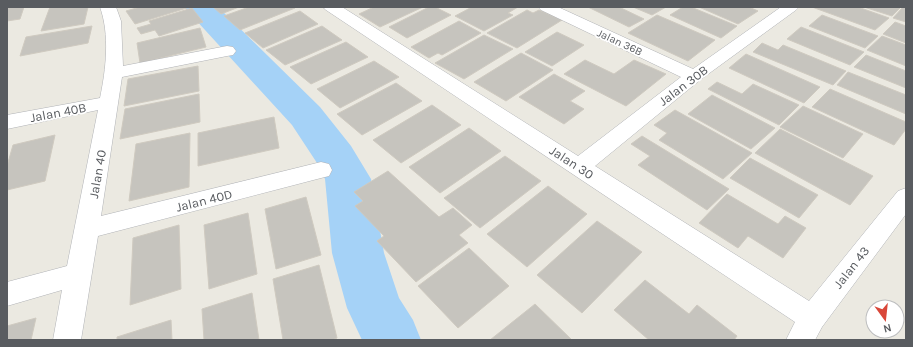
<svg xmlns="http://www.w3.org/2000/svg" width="913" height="347" font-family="Karla,sans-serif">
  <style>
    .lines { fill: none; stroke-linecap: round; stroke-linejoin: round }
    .river { fill: #a5d2f7; fill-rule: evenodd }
    .building { fill: #c6c4be; stroke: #cfcac0 }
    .minor-casing { stroke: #b1b3b7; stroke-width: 1 }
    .minor { fill: #fff; fill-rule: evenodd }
    .labels { text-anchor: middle; stroke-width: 3.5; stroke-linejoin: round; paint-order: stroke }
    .far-street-label { font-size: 11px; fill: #595c60; stroke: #fff }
    .street-label { font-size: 13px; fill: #595c60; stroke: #fff }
  </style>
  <rect width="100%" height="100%" fill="#ebe9e1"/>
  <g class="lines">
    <polygon class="river" points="184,7 218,7 320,107 351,146 371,179 384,253 399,298 413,320 421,340 362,340 347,308 332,253 325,179 317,163 292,125"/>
  </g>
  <g class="building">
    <polygon points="7,7 24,7 20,19 7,21"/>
    <polygon points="50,7 88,7 84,24 41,31"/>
    <polygon points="140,7 190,7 135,24 126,11"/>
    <polygon points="213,7 239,7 221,14"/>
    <polygon points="249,7 293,7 295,8 240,30 224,16"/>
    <polygon points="374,7 423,7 380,27 359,14"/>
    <polygon points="429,7 435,7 451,15 407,38 389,27"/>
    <polygon points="472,7 518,7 508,13 513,15 484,31 455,16"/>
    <polygon points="588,7 619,7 644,19 629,27"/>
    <polygon points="633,7 666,7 652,15"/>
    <polygon points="683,7 691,7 737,26 721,38 670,15"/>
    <polygon points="699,7 749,7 758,11 738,24"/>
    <polygon points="812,7 858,7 889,18 875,30"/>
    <polygon points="864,7 901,7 892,16"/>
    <polygon points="903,7 906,7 906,22 893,18"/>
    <polygon points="192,8 203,22 159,36 155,30 141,34 137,28 151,24 149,21"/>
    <polygon points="527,10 533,13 539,10 562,20 517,48 487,33"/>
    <polygon points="300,11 318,24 263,48 245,33"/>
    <polygon points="657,15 715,40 688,61 628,33"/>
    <polygon points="822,15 878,36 865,48 809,26"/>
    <polygon points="459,21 481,33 442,55 438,53 429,58 411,47"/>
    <polygon points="895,22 906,26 906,43 883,34"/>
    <polygon points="92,26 88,43 20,56 26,37"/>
    <polygon points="322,26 342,40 285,65 266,50"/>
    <polygon points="801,27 864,52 850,65 787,39"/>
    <polygon points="200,28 206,47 140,63 137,43"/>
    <polygon points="557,32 584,45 552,66 525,52"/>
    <polygon points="484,35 513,49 464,79 435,63"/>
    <polygon points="882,36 906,45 906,66 867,50"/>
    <polygon points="346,42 368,57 311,84 290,67"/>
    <polygon points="762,43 778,50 783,45 846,71 833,85 753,52"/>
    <polygon points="521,53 553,70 506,101 474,82"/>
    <polygon points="746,54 820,87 804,103 729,68"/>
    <polygon points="866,55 906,71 906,88 854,67"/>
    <polygon points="585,60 614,74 634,60 666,74 626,106 564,74"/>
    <polygon points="374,61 399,77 340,108 317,89"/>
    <polygon points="198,66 199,91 124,106 128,79"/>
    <polygon points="848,72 906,95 906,114 837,85"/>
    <polygon points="554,74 585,91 570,101 584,109 564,124 519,97"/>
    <polygon points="717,82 742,94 753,84 799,105 779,125 708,89"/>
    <polygon points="396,83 422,101 362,135 337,114"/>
    <polygon points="830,89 906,122 906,129 894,145 812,107"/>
    <polygon points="199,94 200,122 120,139 125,109"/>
    <polygon points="712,95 775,128 751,149 688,114"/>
    <polygon points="432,105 461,125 401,163 373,140"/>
    <polygon points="803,106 863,134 843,158 780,127"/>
    <polygon points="675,110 752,153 723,179 659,140 667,133 654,125"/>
    <polygon points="274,117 279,148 198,166 198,133"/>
    <polygon points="469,128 501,151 440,193 409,167"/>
    <polygon points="780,129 873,176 850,205 755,153"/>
    <polygon points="190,133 189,187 129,201 136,144"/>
    <polygon points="55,135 45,181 7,190 7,166 13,145"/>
    <polygon points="642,136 729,189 707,210 638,165 650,156 631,144"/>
    <polygon points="505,156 541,181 480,228 444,198"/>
    <polygon points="750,158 818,195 799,218 730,178"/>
    <polygon points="388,171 439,217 453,208 472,225 459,235 468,243 416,282 377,241 384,236 355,206 363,201 354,192"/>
    <polygon points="548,186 587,214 527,267 487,234"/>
    <polygon points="727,194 778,224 785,216 806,228 783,258 748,236 738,248 699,223"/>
    <polygon points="306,197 321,255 276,269 265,209"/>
    <polygon points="248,213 257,274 209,289 204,225"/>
    <polygon points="597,221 642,252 582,313 537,275"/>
    <polygon points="179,225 181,289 130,305 133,238"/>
    <polygon points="469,248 509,286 458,328 418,286"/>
    <polygon points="319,265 337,338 332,340 283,340 273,279"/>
    <polygon points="645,280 689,314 697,305 737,336 734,340 649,340 614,310"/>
    <polygon points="252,293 259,340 204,340 202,309"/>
    <polygon points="535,304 572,340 490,340"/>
    <polygon points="36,318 31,340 7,340 7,326"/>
    <polygon points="171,320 172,340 117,340 117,337"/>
  </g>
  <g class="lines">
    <defs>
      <g id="minor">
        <path d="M100 7H116L121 21 123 66 227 46 233 47 236 51 233 55 227 56 122 77 101 216 321 162 329 164 332 170 329 176 321 178 98 236 81 340H53L62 290 7 306V282L67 266 98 110 7 129V115L100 98C106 69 110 35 100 7Z"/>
        <polygon points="323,7 342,7 578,156 681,77 541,10 538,7 558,7 693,69 781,7 799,7 796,10 700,80 595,166 809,301 898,191 906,188 906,214 822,327 815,340 786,340 795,322 326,10"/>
      </g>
    </defs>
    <use href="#minor" class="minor-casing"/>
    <use href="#minor" class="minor"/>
  </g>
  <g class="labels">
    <g class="far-street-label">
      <text transform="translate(620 42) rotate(25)" y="4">Jalan 36B</text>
    </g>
    <g class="street-label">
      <text transform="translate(683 85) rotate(-37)" y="5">Jalan 30B</text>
      <text transform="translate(58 112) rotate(-11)" y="5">Jalan 40B</text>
      <text transform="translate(572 162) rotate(33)" y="5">Jalan 30</text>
      <text transform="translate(97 174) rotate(-80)" y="5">Jalan 40</text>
      <text transform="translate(204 200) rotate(-14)" y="5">Jalan 40D</text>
      <text transform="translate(851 267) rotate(-52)" y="5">Jalan 43</text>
    </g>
  </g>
  <rect width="913" height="347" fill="none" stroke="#595c60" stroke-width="16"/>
  <g transform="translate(885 319) rotate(165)"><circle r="19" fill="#ffffff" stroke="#bdbebf"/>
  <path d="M0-3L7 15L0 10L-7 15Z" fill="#d94739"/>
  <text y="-6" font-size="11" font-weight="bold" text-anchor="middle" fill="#595c60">N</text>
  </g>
</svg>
